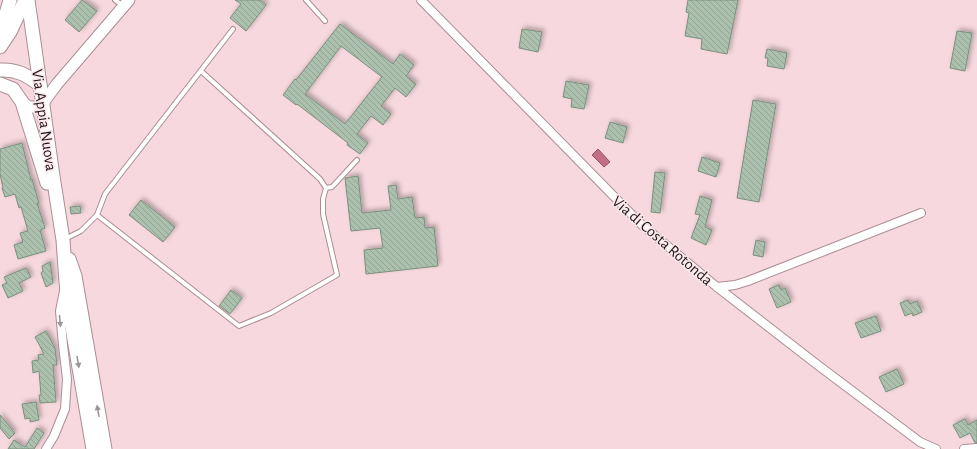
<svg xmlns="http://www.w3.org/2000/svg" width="977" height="449" font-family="'Alegreya Sans',sans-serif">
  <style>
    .water { fill: #c46f85; stroke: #925464 }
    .building { fill: url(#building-back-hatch); stroke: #7c907e; fill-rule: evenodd; filter: url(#shadow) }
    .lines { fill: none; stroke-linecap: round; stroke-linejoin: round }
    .service-casing { stroke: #aa8e93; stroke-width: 6 }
    .minor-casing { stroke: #aa8e93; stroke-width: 10 }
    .secondary-casing { stroke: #aa8e93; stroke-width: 13 }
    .primary-casing { stroke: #aa8e93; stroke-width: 15 }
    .service { stroke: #fff; stroke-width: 4 }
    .minor { stroke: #fff; stroke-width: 8 }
    .secondary { stroke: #fff; stroke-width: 11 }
    .primary { stroke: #fff; stroke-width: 13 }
    .oneway { fill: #9a9697 }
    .labels { text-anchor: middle; stroke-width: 3; stroke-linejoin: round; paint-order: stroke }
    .street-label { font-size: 16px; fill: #1f1517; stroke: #fbe8ec }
  </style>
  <defs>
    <pattern id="building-back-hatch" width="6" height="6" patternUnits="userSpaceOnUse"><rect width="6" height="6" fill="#abc0ad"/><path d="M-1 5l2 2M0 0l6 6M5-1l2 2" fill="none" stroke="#93a494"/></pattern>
    <filter id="shadow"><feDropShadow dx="2.5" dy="-2.5" stdDeviation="2" flood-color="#0004"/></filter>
  </defs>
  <rect width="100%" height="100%" fill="#f6d8de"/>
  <polygon class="water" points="598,149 610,162 604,167 592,155"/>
  <g class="building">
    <polygon points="82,0 97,11 79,32 65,20"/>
    <polygon points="235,0 260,0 266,5 246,31 230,18 241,4"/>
    <polygon points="688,0 738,0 727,54 701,49 702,39 685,36 689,13 686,12"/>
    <path d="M340 24 393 64 400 54 414 65 406 76 416 84 406 97 395 88 381 106 391 114 383 125 371 116 357 134 368 143 360 154 347 145 348 143 297 104 296 105 283 95 295 79 296 80ZM341 46 382 77 345 124 305 94Z"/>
    <polygon points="522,29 542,32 538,52 519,48"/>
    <polygon points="957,31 972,33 965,71 950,68"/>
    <polygon points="767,49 787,53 784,69 767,66 768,58 765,58"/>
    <polygon points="566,81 589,85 584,109 571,107 572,99 563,97"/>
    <polygon points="753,100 776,104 759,202 737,198"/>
    <polygon points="610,122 627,127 623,143 605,138"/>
    <polygon points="22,143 31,180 32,179 39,203 37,203 45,228 40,230 46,251 18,259 14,245 23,242 20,233 28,231 21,207 19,208 15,194 5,197 2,188 3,188 0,174 0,149"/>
    <polygon points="702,157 720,163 716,177 698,171"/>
    <polygon points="655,172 665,173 660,213 651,212"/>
    <polygon points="358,176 362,213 391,210 388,186 396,185 398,199 412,197 415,218 424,217 425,228 434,227 438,266 366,274 364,250 383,248 380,228 351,231 345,178"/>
    <polygon points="700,196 712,200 705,227 712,230 706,245 691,238 700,215 695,214"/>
    <polygon points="141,200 175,227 163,242 129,215"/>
    <polygon points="80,206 81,213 71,214 70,207"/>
    <polygon points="756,240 765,242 763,257 753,255"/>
    <polygon points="50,262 53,283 46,287 41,273 43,271 42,266"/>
    <polygon points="26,268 31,277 19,283 23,291 8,298 2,285 7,283 4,277"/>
    <polygon points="779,285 781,290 785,288 791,302 777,308 769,289"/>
    <polygon points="231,290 242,298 230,314 219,306"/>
    <polygon points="908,300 910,304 917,301 922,312 913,316 912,313 905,316 900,303"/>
    <polygon points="876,316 881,331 861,338 855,323"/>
    <polygon points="46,331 55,348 57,365 53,365 56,402 40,403 39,395 41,395 39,371 33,373 32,361 39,360 38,355 44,354 35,337"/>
    <polygon points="897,369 904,384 886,392 879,377"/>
    <polygon points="36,402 39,420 30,422 30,418 25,419 22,404"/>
    <polygon points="0,415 15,433 9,439 0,428"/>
    <polygon points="965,419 968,425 977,420 977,443 975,443 970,433 960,438 953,425"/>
    <polygon points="37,428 44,433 34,449 8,449 14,440 25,447"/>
  </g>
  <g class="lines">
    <defs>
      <g id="service">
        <polyline points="115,0 123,6"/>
        <polyline points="306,0 325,21"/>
        <polyline points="326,188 332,187 357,160"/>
        <polyline points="97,215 239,326 271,313 337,275 323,214 323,199 326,188 320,179 201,71"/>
        <polyline points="65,239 81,231 97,215 105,194 233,29"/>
      </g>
      <g id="minor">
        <polyline points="421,0 642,225 717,287 819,366 920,442 936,449"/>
        <polyline points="717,287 735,285 748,281 921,213"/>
        <polyline points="46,449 54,436 65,409 67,379 63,345 60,311 64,291"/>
        <polyline points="964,449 977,448"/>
      </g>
      <polyline id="secondary" points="22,102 29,107 36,107 43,103 57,84 129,0"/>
      <g id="primary">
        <polyline points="28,0 53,176 63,240 66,282 69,310 93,449"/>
        <polyline points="0,33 4,21 10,0"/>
        <polyline points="0,47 10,32 25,0"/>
        <path d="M0 70C16 69 27 75 40 85"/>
        <polyline points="0,84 13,89 22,102 47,183"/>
        <polyline points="69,259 75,276 105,449"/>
      </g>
    </defs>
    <use href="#service" class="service-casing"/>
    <use href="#minor" class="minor-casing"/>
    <use href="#secondary" class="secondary-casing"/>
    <use href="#primary" class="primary-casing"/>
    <use href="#service" class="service"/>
    <use href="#minor" class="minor"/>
    <use href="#secondary" class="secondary"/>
    <use href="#primary" class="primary"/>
  </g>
  <defs><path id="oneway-solid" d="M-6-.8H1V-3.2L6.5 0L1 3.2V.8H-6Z"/></defs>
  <g class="oneway">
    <use href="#oneway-solid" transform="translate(60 321) rotate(85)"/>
    <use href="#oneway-solid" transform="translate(78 362) rotate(80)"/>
    <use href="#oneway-solid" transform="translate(98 411) rotate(-100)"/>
  </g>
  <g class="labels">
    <g class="street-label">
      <text transform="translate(45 120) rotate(82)" y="6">Via Appia Nuova</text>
      <text transform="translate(663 240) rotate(41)" y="6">Via di Costa Rotonda</text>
    </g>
  </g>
</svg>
